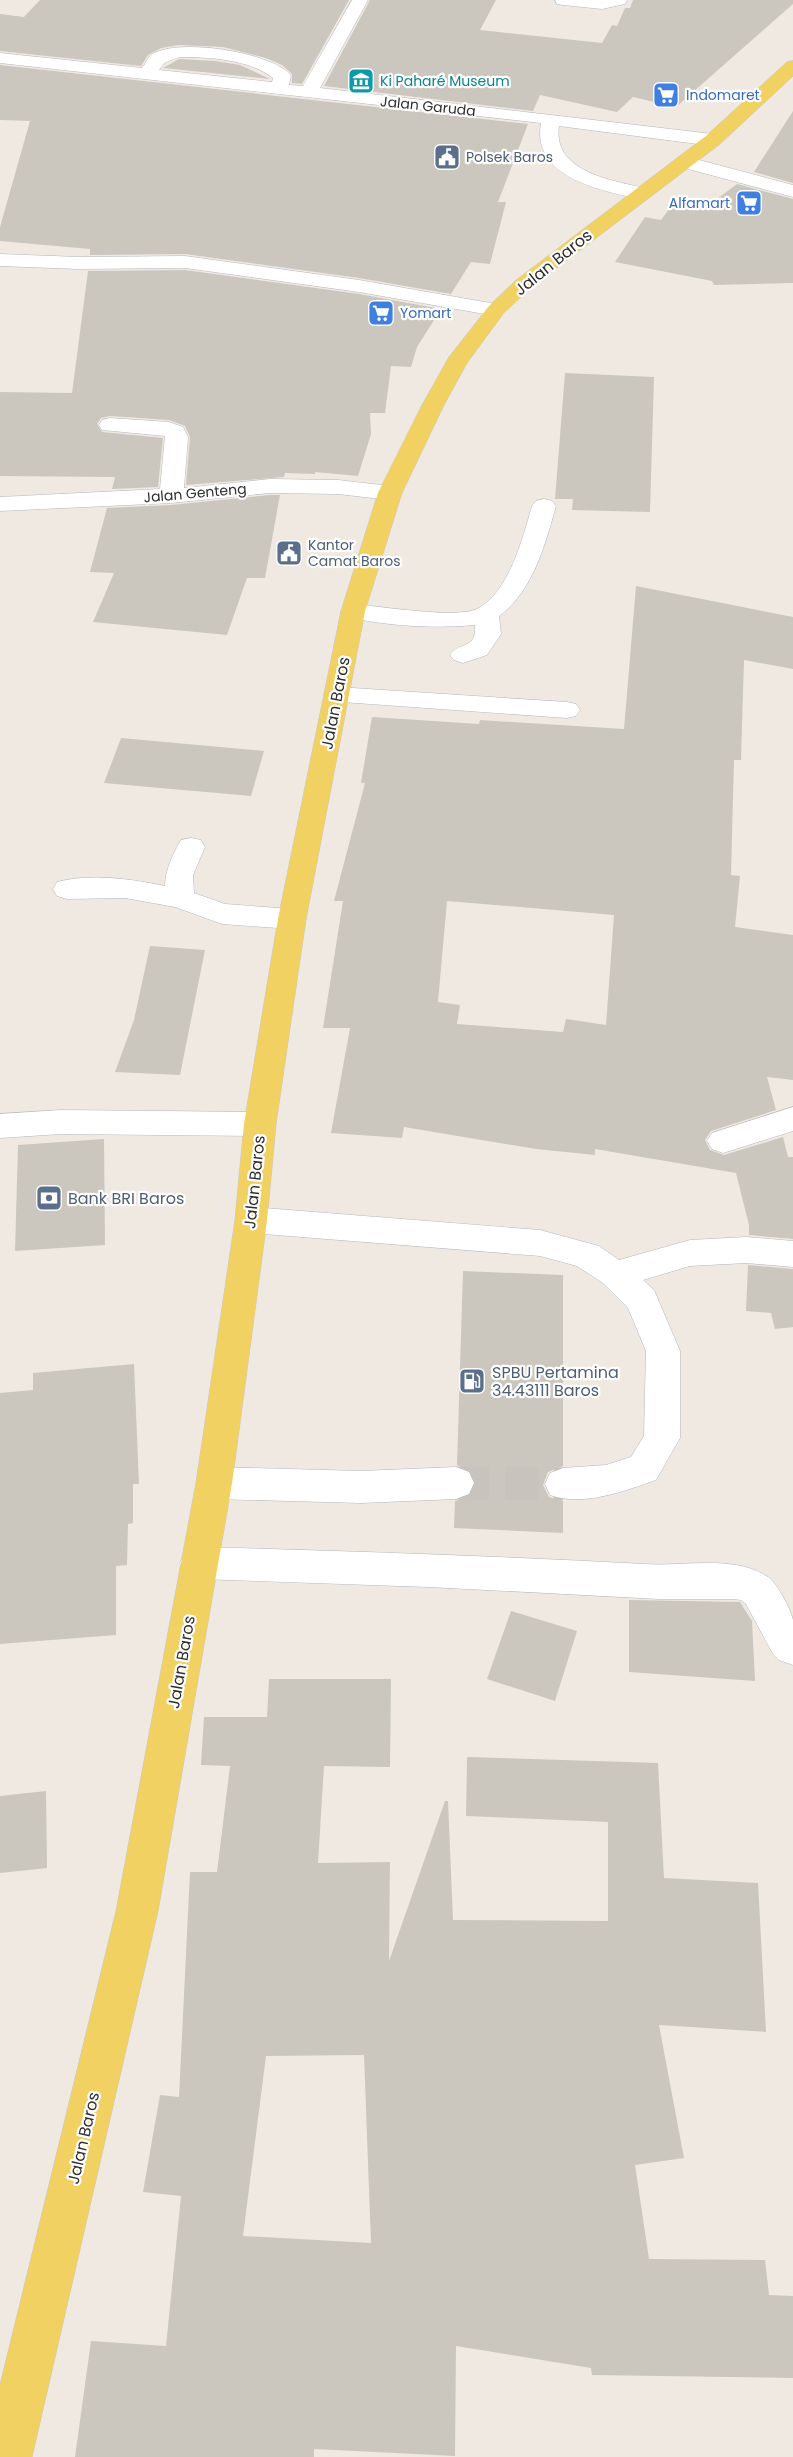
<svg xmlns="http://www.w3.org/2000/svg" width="793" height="2457" font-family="Poppins,sans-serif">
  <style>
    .building { fill: #cbc7bf; fill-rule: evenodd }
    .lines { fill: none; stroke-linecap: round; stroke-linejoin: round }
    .minor-tunnel { stroke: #c8c4bd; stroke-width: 33; stroke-dasharray: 33 16; stroke-linecap: butt }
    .minor-casing { stroke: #b4b7c1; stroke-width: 1 }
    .major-casing { stroke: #c9c9c9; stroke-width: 1 }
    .minor { fill: #fff; fill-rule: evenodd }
    .major { fill: #f2d163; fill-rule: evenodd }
    .labels { text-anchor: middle; stroke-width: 4.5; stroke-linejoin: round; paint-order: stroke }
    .far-culture-label { font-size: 14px; fill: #0d838f; stroke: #fff; text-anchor: start }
    .far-shop-label { font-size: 14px; fill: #366cbe; stroke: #fff; text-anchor: start }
    .far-street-label { font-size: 14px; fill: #2e2e2e; stroke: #fff }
    .far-service-label { font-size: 14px; fill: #4e5e75; stroke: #fff; text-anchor: start }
    .street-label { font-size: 16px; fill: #2e2e2e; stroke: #fff }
    .service-label { font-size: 16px; fill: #4e5e75; stroke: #fff; text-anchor: start }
  </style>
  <rect width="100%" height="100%" fill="#efe9e1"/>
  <g class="building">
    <polygon points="40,0 349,0 302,84 292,83 292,74 282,65 266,58 223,47 179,45 161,48 148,55 141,66 0,51 0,14 24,17"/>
    <polygon points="370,0 496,0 480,30 602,43 612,25 617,26 625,8 630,8 633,0 793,0 793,4 676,107 633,97 617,112 540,95 533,111 324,86"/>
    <polygon points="179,59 215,61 240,65 270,79 163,68"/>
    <polygon points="0,65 528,124 498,202 506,202 490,264 471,262 451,294 359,278 185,254 90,255 90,249 0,241 0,227 30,121 0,120"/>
    <polygon points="793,111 793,183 754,172"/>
    <polygon points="737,184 793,199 793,283 714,285 712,281 615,262 645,217 661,220 674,202 705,208"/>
    <polygon points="185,270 359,294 441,309 417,347 411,367 391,366 385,413 370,413 371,434 358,476 315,472 315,474 285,473 284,477 186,485 190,437 185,426 169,420 110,416 101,418 97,424 102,432 163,438 158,487 112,489 115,477 0,476 0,392 72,393 88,271"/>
    <polygon points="565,373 654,377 650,512 572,510 573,499 555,499"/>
    <polygon points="270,495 280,495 265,578 247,578 227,635 93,622 114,573 90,572 107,508 171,505"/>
    <path d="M636 586 793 617V669L744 660 741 760H734L731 875 740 876 735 927 793 935V1080L767 1077 776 1110 711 1131 705 1140 710 1150 724 1155 783 1137 788 1157H793V1239L749 1235V1225L736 1173 595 1149V1155L536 1149 404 1127 402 1138 331 1133 350 1028H323L343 901H334L365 783H361L372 717 479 724 480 720 624 729ZM447 901 614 915 606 1025 566 1019 563 1032 457 1024 460 1005 438 1002Z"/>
    <polygon points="121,738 264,751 251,796 104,783"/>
    <polygon points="150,946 205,950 180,1075 115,1072 134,1020"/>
    <polygon points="104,1139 105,1245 15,1251 18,1145"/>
    <polygon points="748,1265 793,1269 793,1327 775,1329 771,1313 746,1311"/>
    <polygon points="463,1271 563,1275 563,1466 548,1472 543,1485 549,1497 563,1501 563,1533 454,1528 455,1501 470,1496 476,1484 471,1471 457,1465"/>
    <polygon points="134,1364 139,1484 133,1484 133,1523 128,1524 127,1565 116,1566 116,1635 0,1644 0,1393 33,1390 33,1373"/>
    <polygon points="629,1600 740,1602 752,1621 755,1681 629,1672"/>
    <polygon points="511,1611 577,1631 555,1701 487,1679"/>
    <path d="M269 1679H391L390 1767 324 1766 318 1863 390 1862 389 1961 445 1801H448L453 1920 608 1921V1822L466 1816 467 1757 658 1763 664 1878 758 1883 766 2032 659 2025 684 2158 635 2165 649 2259 765 2260 769 2295 793 2296V2378L592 2375 591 2368 456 2346 455 2456 314 2449V2457H75L91 2341 166 2346 181 2196 143 2192 160 2095 179 2097 190 1872H217L230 1766 201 1765 204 1717H267ZM364 2055 371 2243 243 2236 266 2056Z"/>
    <polygon points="46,1791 47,1868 0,1873 0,1796"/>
  </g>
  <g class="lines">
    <polyline class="minor-tunnel" points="456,1483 563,1484"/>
    <defs>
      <g id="minor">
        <path d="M352 0H368L320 88 713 134 720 136 722 140 720 144 713 146 559 126C552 173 615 181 649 189L652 193 649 197 642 199C602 191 531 178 541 123L0 63V53L142 68C145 65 147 59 150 56 172 36 274 52 291 76L289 85 303 86ZM179 57C208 57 249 59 273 78L272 82 159 70 164 63Z"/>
        <polygon points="555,0 627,0 625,4 602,9 563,5 557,4"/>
        <polygon points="684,156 793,185 793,197 677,166 674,162 677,158"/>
        <polygon points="0,254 79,257 185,256 359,280 496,304 503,306 507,310 503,314 496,316 359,292 185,268 79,269 0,266"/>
        <polygon points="110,418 169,422 183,427 188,437 184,488 270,479 338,480 390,486 398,488 402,493 398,498 390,500 338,494 270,493 171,503 0,511 0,497 160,489 165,436 102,430 99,425 102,420"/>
        <path d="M544 499 552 501 556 506C545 545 533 591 499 616L501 634 487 655 463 663 454 660 450 655C460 641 477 650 475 625 433 629 385 626 344 616L341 611 344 606 353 604C379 606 455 619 477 609 509 593 523 537 532 506L536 501Z"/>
        <polygon points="337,687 567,702 576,704 580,710 576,716 567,718 328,701 324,695 328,689"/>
        <path d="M191 838 201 840 205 847 193 875 194 893 225 904 292 909 302 912 306 919 302 926 292 929 222 924 175 907 125 898 67 899 57 896 53 889 57 882C91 873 131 879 165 886 165 870 173 854 181 840Z"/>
        <polygon points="793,1107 793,1131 723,1153 712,1149 707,1141 712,1133"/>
        <polygon points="61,1110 260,1112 271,1116 276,1124 271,1132 260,1136 61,1134 0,1138 0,1114"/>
        <path d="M251 1207 540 1230 599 1246 619 1260 690 1240 746 1237 793 1241V1267L746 1263 690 1266 643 1280 654 1290 680 1351V1438L656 1480C624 1491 583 1507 550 1495L545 1484 550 1473 563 1468 606 1465 631 1457 644 1436 646 1351 628 1308 603 1283 577 1266 540 1256 251 1233 239 1229 235 1220 239 1211Z"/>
        <polygon points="214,1467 361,1471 456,1467 469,1472 474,1483 469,1494 456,1499 361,1503 214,1499 201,1494 196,1483 201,1472"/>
        <path d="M199 1547C347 1551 496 1556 644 1564 682 1567 734 1554 768 1577 777 1583 791 1610 793 1620 793 1634 793 1651 793 1665L779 1660 773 1654 746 1604 741 1600 733 1599H659L429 1587 199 1579 186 1575 180 1563 186 1551Z"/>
      </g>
      <polygon id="major" points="793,61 793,76 720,144 529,289 503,314 467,363 444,405 402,493 365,611 306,919 276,1124 267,1220 232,1483 158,1911 32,2457 0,2457 0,2385 116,1911 196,1483 235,1220 244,1124 278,919 341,611 378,493 422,405 449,357 489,306 515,281 706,136 787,62"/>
    </defs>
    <use href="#minor" class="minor-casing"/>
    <use href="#major" class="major-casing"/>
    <use href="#minor" class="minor"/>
    <use href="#major" class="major"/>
  </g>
  <defs>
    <symbol id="museum-square" viewBox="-11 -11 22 22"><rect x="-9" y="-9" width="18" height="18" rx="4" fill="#0f9aa8" stroke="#fff"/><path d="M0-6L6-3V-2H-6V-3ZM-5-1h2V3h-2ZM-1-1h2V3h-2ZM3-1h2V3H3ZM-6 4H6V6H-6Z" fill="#fff"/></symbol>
    <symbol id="supermarket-square" viewBox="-11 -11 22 22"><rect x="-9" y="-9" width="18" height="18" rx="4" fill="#3f7fe0" stroke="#fff"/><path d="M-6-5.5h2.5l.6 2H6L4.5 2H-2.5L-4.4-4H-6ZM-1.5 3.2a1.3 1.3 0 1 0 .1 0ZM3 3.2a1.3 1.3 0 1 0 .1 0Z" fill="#fff"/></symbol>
    <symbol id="civic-square" viewBox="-11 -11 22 22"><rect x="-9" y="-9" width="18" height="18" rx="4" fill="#5c6f8a" stroke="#fff"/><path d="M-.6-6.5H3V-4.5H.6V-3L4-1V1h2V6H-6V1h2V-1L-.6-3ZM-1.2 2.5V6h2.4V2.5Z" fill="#fff"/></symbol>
    <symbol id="bank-square" viewBox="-11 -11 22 22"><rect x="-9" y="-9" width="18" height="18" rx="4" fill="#5c6f8a" stroke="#fff"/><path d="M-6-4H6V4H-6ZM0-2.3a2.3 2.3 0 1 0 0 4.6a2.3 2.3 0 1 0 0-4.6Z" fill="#fff"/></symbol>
    <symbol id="fuel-square" viewBox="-11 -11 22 22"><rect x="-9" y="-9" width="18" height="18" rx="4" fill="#5c6f8a" stroke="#fff"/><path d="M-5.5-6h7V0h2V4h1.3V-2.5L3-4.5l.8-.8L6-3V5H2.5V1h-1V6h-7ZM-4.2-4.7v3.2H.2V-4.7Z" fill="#fff"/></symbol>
  </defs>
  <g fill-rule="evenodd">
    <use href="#museum-square" x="346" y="66" width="30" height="30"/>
    <use href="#supermarket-square" x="651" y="80" width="30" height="30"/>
    <use href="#civic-square" x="432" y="142" width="30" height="30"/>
    <use href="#supermarket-square" x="734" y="188" width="30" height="30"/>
    <use href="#supermarket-square" x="366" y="298" width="30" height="30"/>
    <use href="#civic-square" x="274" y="538" width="30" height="30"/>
    <use href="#bank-square" x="34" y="1183" width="30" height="30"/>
    <use href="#fuel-square" x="457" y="1366" width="30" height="30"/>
  </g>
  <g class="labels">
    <g class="far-culture-label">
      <text x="380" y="86">Ki Paharé Museum</text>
    </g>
    <g class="far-shop-label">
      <text x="686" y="100">Indomaret</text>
      <text x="730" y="208" text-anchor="end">Alfamart</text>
      <text x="400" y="318">Yomart</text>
    </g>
    <g class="far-street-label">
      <text transform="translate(428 106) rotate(6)" y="5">Jalan Garuda</text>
      <text transform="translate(195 493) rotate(-5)" y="5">Jalan Genteng</text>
    </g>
    <g class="far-service-label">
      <text x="466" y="162">Polsek Baros</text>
      <text x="308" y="550">Kantor<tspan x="308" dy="16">Camat Baros</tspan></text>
    </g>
    <g class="street-label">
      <text transform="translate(553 262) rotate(-39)" y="6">Jalan Baros</text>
      <text transform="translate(335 703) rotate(-79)" y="6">Jalan Baros</text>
      <text transform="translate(254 1182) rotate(-84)" y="6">Jalan Baros</text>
      <text transform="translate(181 1662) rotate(-80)" y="6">Jalan Baros</text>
      <text transform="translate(83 2138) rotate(-77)" y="6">Jalan Baros</text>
    </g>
    <g class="service-label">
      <text x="68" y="1204">Bank BRI Baros</text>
      <text x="492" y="1378">SPBU Pertamina<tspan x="492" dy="18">34.43111 Baros</tspan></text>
    </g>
  </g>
</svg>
